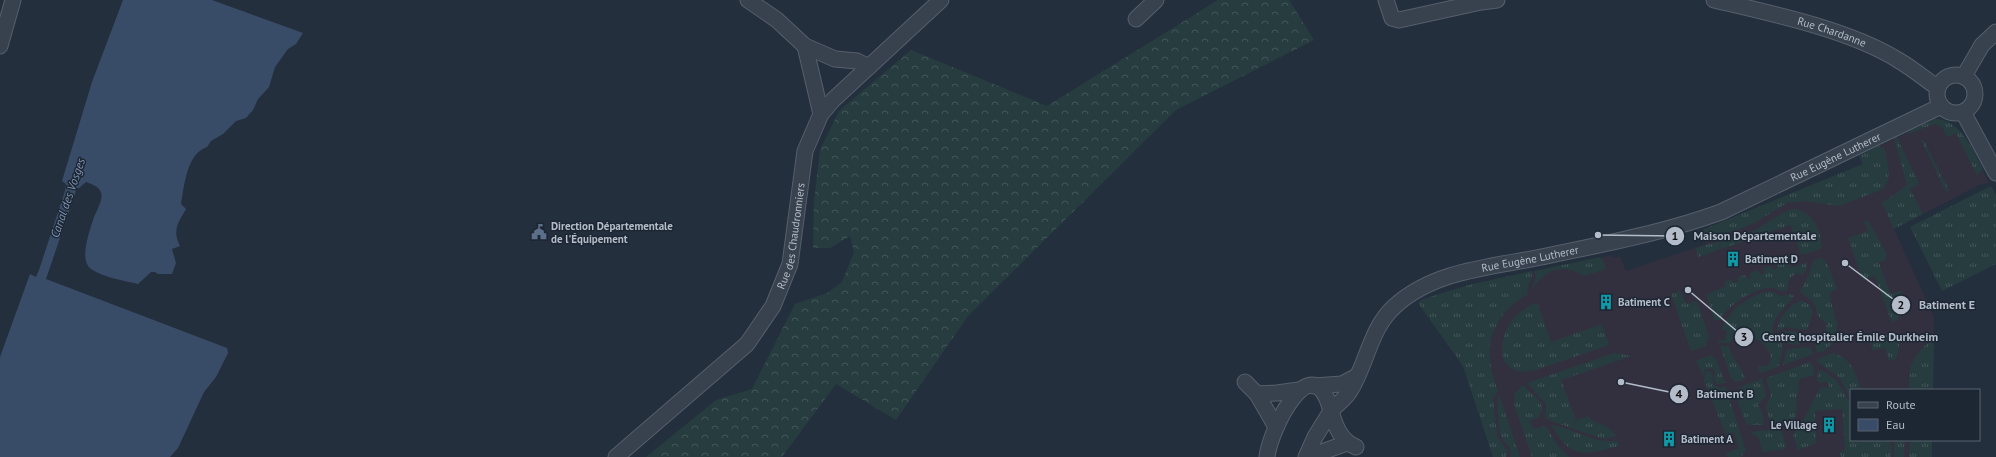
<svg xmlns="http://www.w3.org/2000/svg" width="1996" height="457" font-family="'PT Sans',sans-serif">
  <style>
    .medical { fill: #32303f }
    .grass { fill: url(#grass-tufts) }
    .forest { fill: url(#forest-crowns) }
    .water { fill: #394c67 }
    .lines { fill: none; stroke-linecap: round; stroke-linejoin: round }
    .street-casing { stroke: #565f6c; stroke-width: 17 }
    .street { stroke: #38414e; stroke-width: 15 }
    .labels { text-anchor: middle; stroke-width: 3; stroke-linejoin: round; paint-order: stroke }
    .street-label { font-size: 11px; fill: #b4bcc9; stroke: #1d2633 }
    .poi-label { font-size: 11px; font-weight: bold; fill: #b4bcc9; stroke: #1d2633; text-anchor: start }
    .water-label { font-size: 12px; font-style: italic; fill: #7c92b1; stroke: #1d2633 }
    .leader { fill: none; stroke: #b4bcc9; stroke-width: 1.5 }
    .callout-dot { fill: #b4bcc9; stroke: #1d2633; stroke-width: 1.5 }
    .mark-label { font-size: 12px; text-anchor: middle; font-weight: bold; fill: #111 }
    .callout-label { font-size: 12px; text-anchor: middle; font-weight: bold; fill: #b4bcc9; stroke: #1d2633; stroke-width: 3; stroke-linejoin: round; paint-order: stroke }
  </style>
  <defs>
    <pattern id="grass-tufts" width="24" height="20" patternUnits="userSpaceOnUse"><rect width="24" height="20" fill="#263c3f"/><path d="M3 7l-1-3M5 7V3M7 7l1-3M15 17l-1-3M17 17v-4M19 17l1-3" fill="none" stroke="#435659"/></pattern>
    <pattern id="forest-crowns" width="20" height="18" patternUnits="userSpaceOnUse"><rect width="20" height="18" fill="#263c3f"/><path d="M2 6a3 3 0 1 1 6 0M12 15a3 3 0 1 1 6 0" fill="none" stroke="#435659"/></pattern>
  </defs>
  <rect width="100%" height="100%" fill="#242f3e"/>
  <polygon class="medical" points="1935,119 1945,121 1957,128 1978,160 1989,183 1981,184 1894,229 1934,317 1933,390 1851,390 1851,440 1932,440 1932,457 1493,457 1463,366 1418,303 1423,299 1469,285 1612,255 1613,258 1620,256 1626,271 1706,244 1702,230 1863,164 1859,156"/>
  <g class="grass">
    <path d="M1935 119C1960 119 1973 150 1983 169L1977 176 1956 133 1947 137 1943 128 1935 124 1908 134 1909 131Z"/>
    <polygon points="1897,137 1919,184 1910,189 1923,214 1894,229 1882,203 1907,185 1894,138"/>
    <polygon points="1923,139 1949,190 1946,192 1921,140"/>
    <path d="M1878 146 1884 148C1887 161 1894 181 1881 190L1839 206 1805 201 1787 203 1754 223 1735 231 1704 237 1702 230 1863 164 1859 156Z"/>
    <polygon points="1991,186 1996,195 1996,264 1942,291 1910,227"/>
    <path d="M1793 209C1812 210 1823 231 1821 249L1801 255 1791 225 1698 257 1696 248C1713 242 1732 241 1749 233 1764 226 1777 214 1793 209Z"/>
    <path d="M1864 221H1868L1870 224 1886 253V260L1879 262 1890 294 1901 291C1905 302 1904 317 1892 323L1875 276 1863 280 1848 238 1868 231Z"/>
    <path d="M1600 257 1603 260 1606 269 1584 276C1560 262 1545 270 1531 291L1536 277 1534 271Z"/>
    <polygon points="1821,258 1825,260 1827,263 1837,289 1829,293 1837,325 1836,340 1824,351 1817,353 1815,344 1823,338 1827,324 1818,316 1814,303 1800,292 1809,274 1813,261"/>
    <path d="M1784 261 1785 265 1788 264 1790 268 1807 263 1806 270 1802 275 1797 273 1789 279 1787 291C1780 292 1775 287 1768 288 1753 289 1727 306 1721 319L1715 321 1706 295 1726 286 1724 282 1732 279 1733 283 1738 282 1737 277 1745 275 1747 279 1751 277 1750 273 1758 270 1760 275 1765 273 1763 268 1771 266 1773 270 1778 268 1777 263Z"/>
    <path d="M1532 271C1533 280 1526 285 1528 293 1523 298 1516 301 1511 306 1484 332 1486 359 1498 391L1493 398 1497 436 1507 450 1506 457H1493L1463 366 1418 303 1423 299 1469 285Z"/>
    <polygon points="1680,291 1686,304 1697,301 1709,337 1705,346 1691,351 1671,294"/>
    <path d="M1770 291 1781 296 1789 294 1794 296C1786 309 1770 317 1773 333L1780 338 1783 349 1778 367 1760 373 1758 367 1769 365C1774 355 1767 347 1759 340L1733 339 1729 343H1719L1718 341 1725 340 1727 333 1725 330H1722C1728 310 1749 295 1770 291Z"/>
    <path d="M1802 301 1809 304 1813 312 1808 328 1805 330 1787 327 1777 331C1777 320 1791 302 1802 301Z"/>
    <path d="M1535 303 1538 305 1551 342 1602 324 1609 345 1536 370C1529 371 1522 373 1515 370 1494 362 1502 333 1513 319 1519 312 1527 307 1535 303Z"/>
    <polygon points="1785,331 1796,332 1801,345 1789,344 1782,336"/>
    <path d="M1887 335C1903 335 1900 348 1896 359L1889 361 1885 347 1873 351 1870 342Z"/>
    <path d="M1934 337 1933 390H1909C1908 362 1914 356 1934 337Z"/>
    <path d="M1720 346H1729C1730 360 1744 367 1745 379L1736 382 1731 378Z"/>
    <polygon points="1810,347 1813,354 1783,365 1787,349"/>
    <path d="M1614 353 1632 356 1561 380 1576 421 1588 416C1594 426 1607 421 1616 436L1603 439 1554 422 1545 418 1546 404 1527 383Z"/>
    <path d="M1834 353C1853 361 1855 372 1861 390H1851V399L1839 377 1817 362 1818 359Z"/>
    <polygon points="1711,355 1716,359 1725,383 1717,384 1714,379 1715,371 1711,368 1705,369 1703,376 1696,361"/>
    <path d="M1810 362 1814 368 1813 376 1801 378 1798 382 1799 388C1794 400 1799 411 1793 423L1789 425H1771L1766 407 1771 395 1766 378Z"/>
    <polygon points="1818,370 1824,371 1836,380 1851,404 1851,440 1889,440 1892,447 1891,457 1841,457 1840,453 1845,449 1842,409 1815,411 1816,443 1798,450 1793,435 1803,421 1820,388 1829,387 1828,382 1821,383 1817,381"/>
    <polygon points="1711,371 1714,385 1720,388 1725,386 1746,451 1741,457 1728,457 1726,453 1739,448 1734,432 1726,435 1704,380 1706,372"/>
    <path d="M1762 379 1766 396 1758 405 1762 411 1764 425H1747C1744 416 1732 395 1740 388 1745 383 1756 382 1762 379Z"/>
    <polygon points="1523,385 1539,400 1543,409 1539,417 1530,421 1533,429 1546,426 1558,446 1569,457 1532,457 1514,404 1515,393"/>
    <path d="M1499 395 1520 457H1510C1512 442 1504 446 1501 435 1499 428 1496 400 1499 395Z"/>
    <path d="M1551 425C1574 428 1592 444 1617 441L1619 446C1579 457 1571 457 1551 425Z"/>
    <polygon points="1778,429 1782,432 1786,449 1763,452 1758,437 1750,432"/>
    <polygon points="1894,440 1905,440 1904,457 1894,457"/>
    <polygon points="1910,440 1932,440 1932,457 1909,457"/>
  </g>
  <polygon class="forest" points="1218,0 1289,0 1314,40 1176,110 968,316 896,420 836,384 782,457 646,457 716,400 752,389 795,304 827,293 842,282 854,252 850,236 830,248 813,248 814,201 820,150 839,111 911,50 1047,106"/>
  <path class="water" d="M123 0H212L303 33 296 44 288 49 275 67 269 87 258 99 253 110 246 118 236 121 223 134 211 141 207 147C187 153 184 186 181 204L186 209C178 223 172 230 180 246L172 249 176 263 172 274H158L155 272H151L138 284C125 281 102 277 91 269 79 260 89 233 93 220 99 203 112 190 86 182L79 188H77L46 279 227 348 228 353 216 377 204 392 178 448 170 457H0V357L30 274 36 277 39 270 65 191 66 184 62 181 92 82Z"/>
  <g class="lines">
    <defs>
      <g id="street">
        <polyline points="748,0 777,20 805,46 835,59 857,61 869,67"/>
        <polyline points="1386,0 1392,18 1399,20 1481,2 1497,0"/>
        <path id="s1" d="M1714 0C1770 13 1850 30 1898 60 1912 68 1925 79 1938 88"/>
        <polyline points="1136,19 1156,0"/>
        <polyline points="0,46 13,0"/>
        <polyline points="805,46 821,114"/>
        <circle cx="1956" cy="94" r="19"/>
        <polyline points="1964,76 1982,45 1996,32"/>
        <polyline points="1963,112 1996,173"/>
        <polyline points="1245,382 1257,394 1276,427"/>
        <polyline points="1314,386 1342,384 1357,376"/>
        <polyline points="1257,394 1277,393 1299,390"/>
        <path id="s2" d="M1356 447C1341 441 1335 426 1331 411 1337 404 1346 398 1350 391 1367 364 1370 328 1395 306 1437 268 1498 267 1551 255 1608 243 1666 232 1721 212L1941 106"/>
        <path id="s3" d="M616 457 747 344 773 306 790 264 805 151 821 114 833 100 941 0"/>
        <path d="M1267 457C1270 429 1313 342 1331 411L1315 437 1306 457"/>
        <polyline points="1308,457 1347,443"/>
      </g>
    </defs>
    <use href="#street" class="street-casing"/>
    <use href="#street" class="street"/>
  </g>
  <defs>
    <symbol id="civic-bare" viewBox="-9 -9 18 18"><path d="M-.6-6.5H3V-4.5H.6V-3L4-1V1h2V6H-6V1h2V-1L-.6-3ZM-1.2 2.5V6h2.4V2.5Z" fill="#5c6f8a" stroke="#1d2633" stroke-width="2.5" paint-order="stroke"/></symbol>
    <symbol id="building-bare" viewBox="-9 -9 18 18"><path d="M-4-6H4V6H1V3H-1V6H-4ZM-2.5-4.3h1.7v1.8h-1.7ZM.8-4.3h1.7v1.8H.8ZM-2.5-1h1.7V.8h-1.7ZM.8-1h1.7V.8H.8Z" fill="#0f9aa8" stroke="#1d2633" stroke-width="2.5" paint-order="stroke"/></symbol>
  </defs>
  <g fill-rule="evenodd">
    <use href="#civic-bare" x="528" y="221" width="22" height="22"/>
    <use href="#building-bare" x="1722" y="248" width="22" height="22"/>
    <use href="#building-bare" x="1595" y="291" width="22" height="22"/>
    <use href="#building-bare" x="1818" y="414" width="22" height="22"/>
    <use href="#building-bare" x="1658" y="428" width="22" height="22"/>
  </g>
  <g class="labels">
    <g class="street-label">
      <text dy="4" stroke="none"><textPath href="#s1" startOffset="122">Rue Chardanne</textPath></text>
      <text dy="4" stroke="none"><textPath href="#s2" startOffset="639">Rue Eugène Lutherer</textPath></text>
      <text dy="4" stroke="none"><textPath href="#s3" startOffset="292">Rue des Chaudronniers</textPath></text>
      <text dy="4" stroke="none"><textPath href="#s2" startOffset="315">Rue Eugène Lutherer</textPath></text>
    </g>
    <g class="poi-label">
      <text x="551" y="230">Direction Départementale<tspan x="551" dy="13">de l'Équipement</tspan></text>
      <text x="1745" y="263">Batiment D</text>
      <text x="1618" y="306">Batiment C</text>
      <text x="1817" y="429" text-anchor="end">Le Village</text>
      <text x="1681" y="443">Batiment A</text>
    </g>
    <g class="water-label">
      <text transform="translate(68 198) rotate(-71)" y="4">Canal des Vosges</text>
    </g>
  </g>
  <path class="leader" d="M1598 235L1675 236M1845 263L1901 305M1688 290L1744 337M1621 382L1679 394"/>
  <g class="callout-dot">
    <circle cx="1598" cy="235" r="4"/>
    <circle cx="1845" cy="263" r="4"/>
    <circle cx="1688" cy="290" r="4"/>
    <circle cx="1621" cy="382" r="4"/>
    <circle cx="1675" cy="236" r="10"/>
    <circle cx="1901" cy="305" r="10"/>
    <circle cx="1744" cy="337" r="10"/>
    <circle cx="1679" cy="394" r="10"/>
  </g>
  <g class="mark-label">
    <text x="1675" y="240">1</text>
    <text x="1901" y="309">2</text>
    <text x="1744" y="341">3</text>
    <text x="1679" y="398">4</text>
  </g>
  <g class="callout-label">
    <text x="1755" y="240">Maison Départementale</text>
    <text x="1947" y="309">Batiment E</text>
    <text x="1850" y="341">Centre hospitalier Émile Durkheim</text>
    <text x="1725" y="398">Batiment B</text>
  </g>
  <rect x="1850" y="389" width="130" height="52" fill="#1d2633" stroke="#59626f"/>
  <rect x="1858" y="402" width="20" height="6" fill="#38414e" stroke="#59626f"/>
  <text x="1886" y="409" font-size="12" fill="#b4bcc9">Route</text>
  <rect x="1858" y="419" width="20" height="12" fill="#394c67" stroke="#59626f"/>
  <text x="1886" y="429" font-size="12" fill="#b4bcc9">Eau</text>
</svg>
